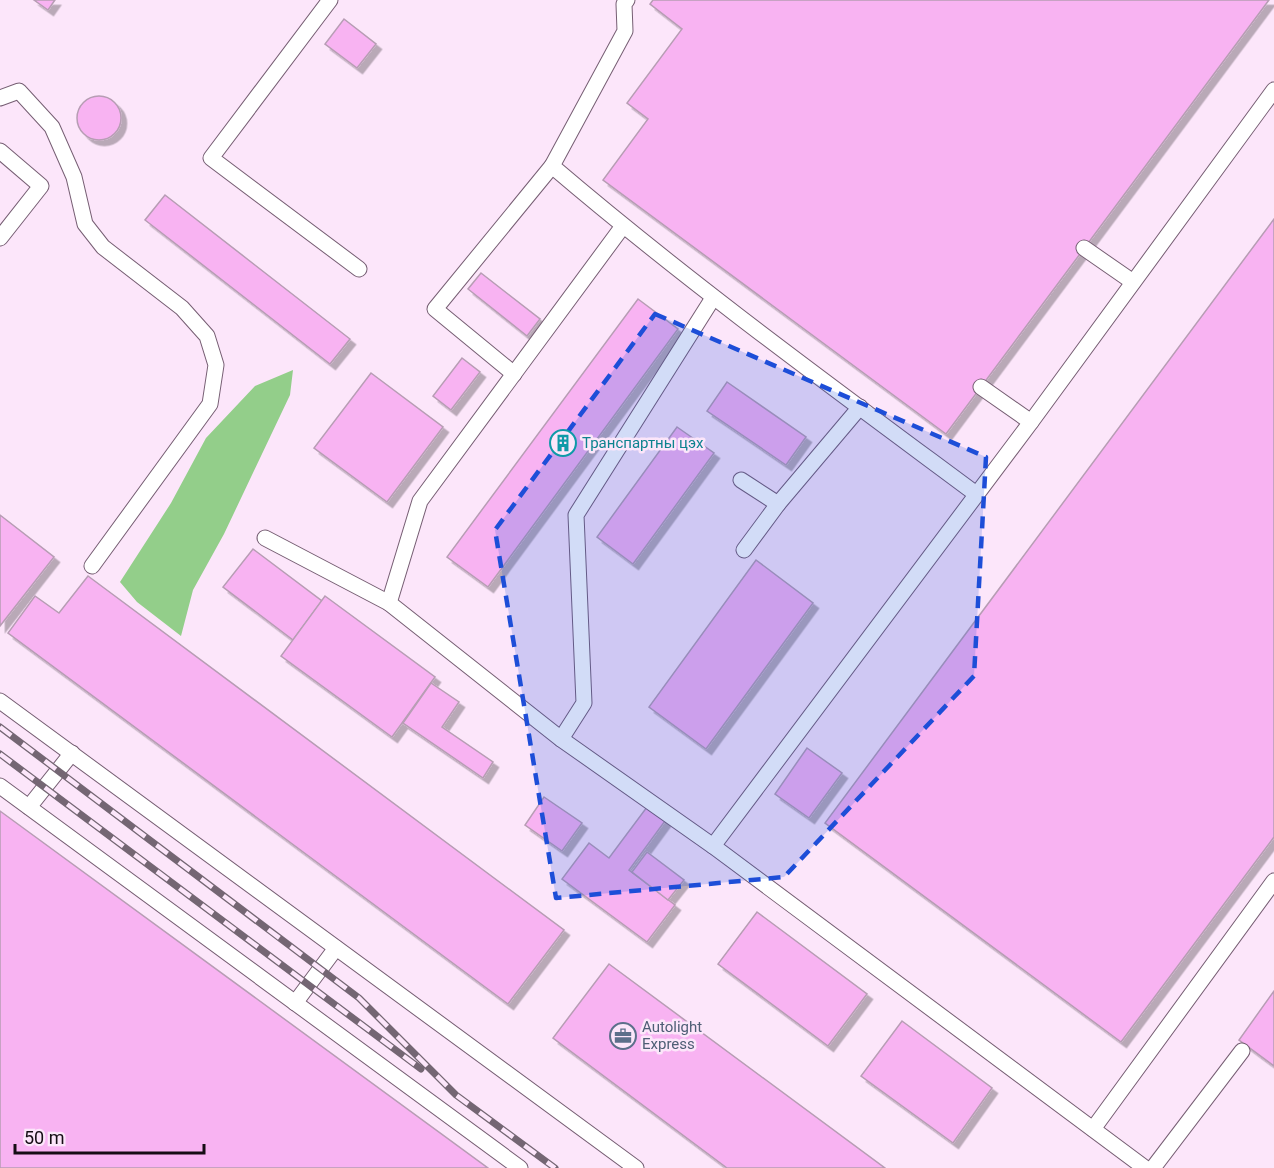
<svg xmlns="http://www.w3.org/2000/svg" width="1274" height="1168" font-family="Roboto,sans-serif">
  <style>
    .forest { fill: #93ce8a }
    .building { fill: #f8b3f2; stroke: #b79db4; stroke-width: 1.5; filter: url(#shadow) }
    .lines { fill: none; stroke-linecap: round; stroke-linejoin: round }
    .lane-casing { stroke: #765e73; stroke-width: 17 }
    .lane { stroke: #fff; stroke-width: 15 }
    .rail-casing { stroke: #746673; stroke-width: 7 }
    .rail { stroke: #fce6fa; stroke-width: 4.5; stroke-dasharray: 14; stroke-linecap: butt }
    .marked { fill: #1d4ed8; fill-opacity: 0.2; stroke: #1d4ed8; stroke-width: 4.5; stroke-dasharray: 12 8; stroke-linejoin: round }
    .labels { text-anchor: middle; stroke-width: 5; stroke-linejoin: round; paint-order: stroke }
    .culture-label { font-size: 15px; fill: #0d838f; stroke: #fce6fa; text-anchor: start }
    .service-label { font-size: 15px; fill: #4e5e75; stroke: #fce6fa; text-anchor: start }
  </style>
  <defs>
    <filter id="shadow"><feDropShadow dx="5.5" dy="5.5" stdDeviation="0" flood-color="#0004"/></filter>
  </defs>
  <rect width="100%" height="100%" fill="#fce6fa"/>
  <polygon class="forest" points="293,370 290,395 224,534 193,590 181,636 137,602 120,582 171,503 206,438 255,386"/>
  <g class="building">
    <polygon points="34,0 55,0 48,10"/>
    <polygon points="653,0 1269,0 946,434 603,180 648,119 627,103 682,29 650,4"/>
    <polygon points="344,19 376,44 357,68 325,44"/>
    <circle cx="99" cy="118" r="22"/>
    <polygon points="165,195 350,339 330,364 145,220"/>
    <polygon points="1274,219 1274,837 1121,1042 825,823"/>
    <polygon points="481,273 540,319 527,336 468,289"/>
    <polygon points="638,299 678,329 488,587 447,557"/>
    <polygon points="462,358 480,372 451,410 433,396"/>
    <polygon points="371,373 443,427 387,502 314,448"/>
    <polygon points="727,382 806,437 786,465 707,411"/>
    <polygon points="677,427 714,453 633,564 597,537"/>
    <polygon points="0,515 54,557 0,626"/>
    <polygon points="253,549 322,601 293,640 223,587"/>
    <polygon points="756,560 813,603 706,749 649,707"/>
    <polygon points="88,576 564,930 508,1004 8,633 35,596 59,613"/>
    <polygon points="325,596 435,677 392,737 281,656"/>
    <polygon points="431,683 459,702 442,727 493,762 483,778 403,723"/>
    <polygon points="807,748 842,773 809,818 775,794"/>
    <polygon points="544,797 582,823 562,851 525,825"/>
    <polygon points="647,807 665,821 629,870 675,905 647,942 562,879 589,843 609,858"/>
    <polygon points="0,811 488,1168 0,1168"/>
    <polygon points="647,852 684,880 668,900 632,872"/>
    <polygon points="757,912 867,994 828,1046 718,964"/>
    <polygon points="609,964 885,1168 727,1168 553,1038"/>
    <polygon points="1274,991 1274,1066 1239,1040"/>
    <polygon points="902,1021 992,1088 953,1143 861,1076"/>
  </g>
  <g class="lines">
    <defs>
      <g id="lane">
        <polyline points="330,0 211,158 359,269"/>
        <path d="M627 0 624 4 625 31 552 166C688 282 832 387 976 494"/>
        <polyline points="0,98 19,91 52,127 74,177 85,224 103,247 182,308 207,336 216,365 210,404 92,566"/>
        <polyline points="0,151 41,186 0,238"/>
        <polyline points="623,226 420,501 389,603 561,739 713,846"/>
        <polyline points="1084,248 1133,282"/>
        <polyline points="514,374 435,309 552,166"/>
        <polyline points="981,387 1031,422"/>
        <polyline points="741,480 778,504 860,407"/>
        <polyline points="265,538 389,603"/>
        <polyline points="744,550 778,504"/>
        <polyline points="0,701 636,1168"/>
        <polyline points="561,739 584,703 576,515 713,298"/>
        <polyline points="0,786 520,1168"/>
        <polyline points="29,807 72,753"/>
        <polyline points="295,1003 336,948"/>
        <polyline points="1093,1129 1274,881"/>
        <polyline points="1145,1168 713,846 1031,422 1274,90"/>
        <polyline points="1153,1168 1242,1051"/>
      </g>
    </defs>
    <use href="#lane" class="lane-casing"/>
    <use href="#lane" class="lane"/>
    <defs>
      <g id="rail">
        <polyline points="0,727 359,998 456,1095 555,1168"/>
        <polyline points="0,754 421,1069"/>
      </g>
    </defs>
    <use href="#rail" class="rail-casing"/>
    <use href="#rail" class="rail"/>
  </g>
  <path class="marked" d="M655 314 986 457 974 676 784 877 556 898 495 530Z"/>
  <defs>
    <symbol id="building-ring" viewBox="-11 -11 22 22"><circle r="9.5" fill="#fce6fa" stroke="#0f9aa8" stroke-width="1.5"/><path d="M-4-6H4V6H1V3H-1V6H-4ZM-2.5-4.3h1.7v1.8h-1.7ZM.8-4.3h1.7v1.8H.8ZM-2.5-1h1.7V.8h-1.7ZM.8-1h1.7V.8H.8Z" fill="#0f9aa8"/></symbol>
    <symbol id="office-ring" viewBox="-11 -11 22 22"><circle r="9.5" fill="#fce6fa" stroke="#5c6f8a" stroke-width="1.5"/><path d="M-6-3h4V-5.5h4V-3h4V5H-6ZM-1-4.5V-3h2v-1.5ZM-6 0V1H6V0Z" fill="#5c6f8a"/></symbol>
  </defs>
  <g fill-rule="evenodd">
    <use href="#building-ring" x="548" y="428" width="30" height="30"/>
    <use href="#office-ring" x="608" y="1021" width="30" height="30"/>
  </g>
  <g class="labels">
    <g class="culture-label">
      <text x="582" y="448">Транспартны цэх</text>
    </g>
    <g class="service-label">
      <text x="642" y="1032">Autolight<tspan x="642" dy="17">Express</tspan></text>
    </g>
  </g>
  <path d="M15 1144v9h189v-9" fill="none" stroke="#160d15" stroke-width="3"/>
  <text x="24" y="1144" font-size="18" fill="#160d15" stroke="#fce6fa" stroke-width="4.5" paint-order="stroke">50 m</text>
</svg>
